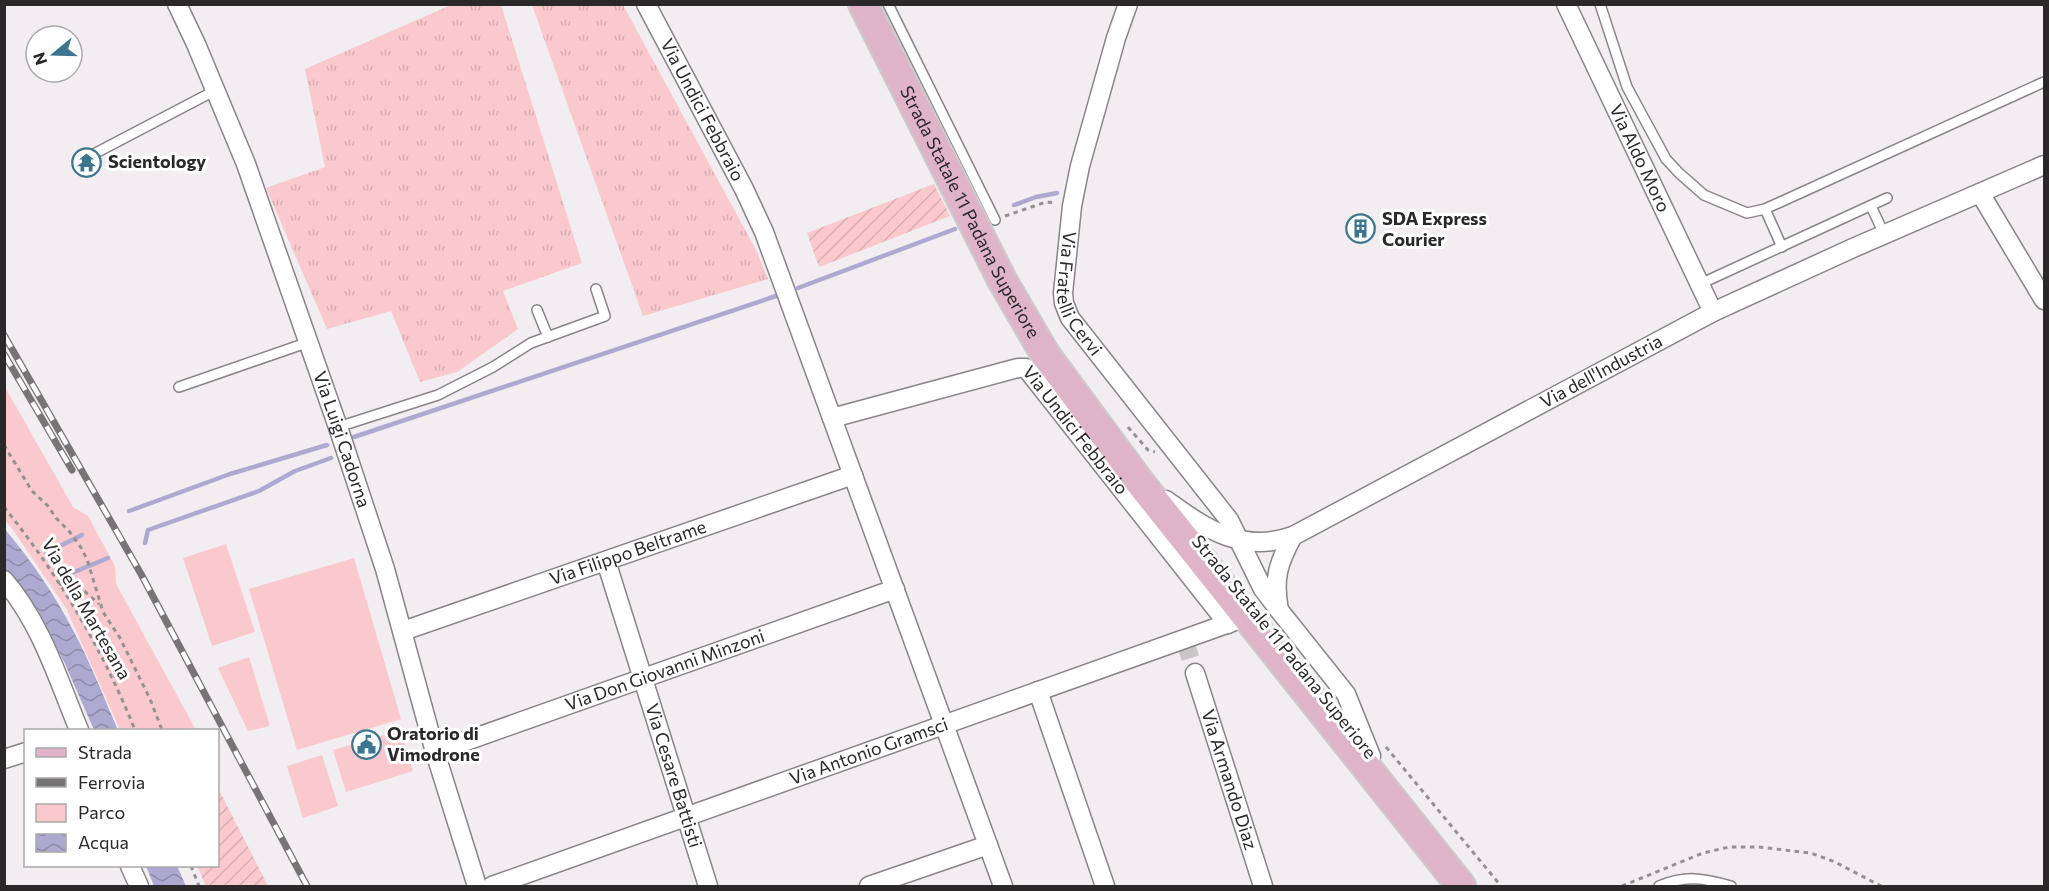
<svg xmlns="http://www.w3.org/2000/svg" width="2049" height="891" font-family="Commissioner,sans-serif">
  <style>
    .grass { fill: url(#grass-tufts) }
    .park { fill: #f9c9ce }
    .garden { fill: url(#garden-furrows) }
    .water { fill: url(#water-waves) }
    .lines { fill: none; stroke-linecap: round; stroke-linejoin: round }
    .stream { stroke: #ada9d0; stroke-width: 4.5 }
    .minor-tunnel { stroke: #c9c6c8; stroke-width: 18; stroke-dasharray: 18 9; stroke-linecap: butt }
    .service-casing { stroke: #888487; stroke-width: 12 }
    .minor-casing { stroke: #888487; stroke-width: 21 }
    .primary-casing { stroke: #cccbcc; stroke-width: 32 }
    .path { stroke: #949193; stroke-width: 3; stroke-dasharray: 4.5 4.5; stroke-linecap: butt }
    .service { stroke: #fff; stroke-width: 9 }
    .minor { stroke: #fff; stroke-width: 18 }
    .primary { stroke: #dfb3c8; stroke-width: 28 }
    .rail-casing { stroke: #777476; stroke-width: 7 }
    .rail { stroke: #fff; stroke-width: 4.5; stroke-dasharray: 14; stroke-linecap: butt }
    .labels { text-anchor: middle; stroke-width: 6; stroke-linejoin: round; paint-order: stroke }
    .street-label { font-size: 18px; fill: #2a2829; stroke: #fff }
    .poi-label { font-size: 18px; font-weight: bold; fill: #2a2829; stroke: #fff; text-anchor: start }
  </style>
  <defs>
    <pattern id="grass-tufts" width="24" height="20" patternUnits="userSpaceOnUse" patternTransform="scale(1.5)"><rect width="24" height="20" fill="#f9c9ce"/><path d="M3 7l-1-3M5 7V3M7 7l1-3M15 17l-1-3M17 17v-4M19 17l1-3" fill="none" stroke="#d6adb1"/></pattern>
    <pattern id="garden-furrows" width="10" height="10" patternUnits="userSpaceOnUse" patternTransform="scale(1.5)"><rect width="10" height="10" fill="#f9c9ce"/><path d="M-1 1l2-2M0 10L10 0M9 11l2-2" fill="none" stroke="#d6adb1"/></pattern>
    <pattern id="water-waves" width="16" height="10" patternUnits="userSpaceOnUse" patternTransform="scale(1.5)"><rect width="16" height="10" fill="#ada9d0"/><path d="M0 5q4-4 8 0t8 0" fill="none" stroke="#8d8aa9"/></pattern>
  </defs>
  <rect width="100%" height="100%" fill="#f1edf0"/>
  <g class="grass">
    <polygon points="451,5 501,5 582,263 503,291 518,329 457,372 420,382 391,311 327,329 266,188 325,167 305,69"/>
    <polygon points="532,5 623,5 756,250 768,279 643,316"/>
  </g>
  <g class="park">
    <polygon points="5,387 73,507 88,516 115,566 116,584 196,730 120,730 66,608 11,527 5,521"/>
    <polygon points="226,544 255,632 212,646 183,558"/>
    <polygon points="354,558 401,719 297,750 249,589"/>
    <polygon points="249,657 270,726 248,731 218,668"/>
    <polygon points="401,730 413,771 346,792 333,750"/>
    <polygon points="322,755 338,806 303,818 287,766"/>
  </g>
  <g class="garden">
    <polygon points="934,184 950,216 819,267 807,233"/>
    <polygon points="218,788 268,886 206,886 197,866 218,866"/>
  </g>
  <g class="water">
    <path d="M4 528C31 560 55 595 74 632 91 664 104 698 118 730H94L65 664 38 610 5 570Z"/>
    <polygon points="146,866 177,866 186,886 154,886"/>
  </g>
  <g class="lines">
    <g class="stream">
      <polyline points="1014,205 1036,197 1057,193"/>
      <polyline points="798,288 955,229"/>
      <polyline points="354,437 776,296"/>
      <polyline points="129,511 230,474 327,445"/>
      <polyline points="145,543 148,530 259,491 295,471 331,458"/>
      <polyline points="46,553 82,535"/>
      <polyline points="62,577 108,558"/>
    </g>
    <polyline class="minor-tunnel" points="1185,641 1195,673"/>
    <defs>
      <g id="service">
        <polyline points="888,4 995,220"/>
        <polyline points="1600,4 1627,87 1666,159 1679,173 1704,195 1747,213 1765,209 2044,82"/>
        <polyline points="90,156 216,90"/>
        <polyline points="1871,206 1884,234"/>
        <polyline points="1765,209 1782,247"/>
        <polyline points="1700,284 1887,198"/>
        <polyline points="537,310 548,337"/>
        <polyline points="179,387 309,342"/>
        <polyline points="338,427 438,395 493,367 531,343 605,316 596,289"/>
        <path d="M1659 886C1686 875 1703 878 1731 886"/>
      </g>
      <g id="minor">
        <path id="s1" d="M177 4 196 44 246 164 338 427 385 569 435 752 477 886"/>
        <path id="s2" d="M646 4 744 189 764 232 1003 886"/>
        <path id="s3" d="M1128 4 1116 38 1080 166 1072 206 1063 293 1064 303 1070 318 1229 520 1263 589 1279 610"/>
        <path id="s4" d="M1566 4 1713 312"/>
        <polyline points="1980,193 2044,300"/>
        <path id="s5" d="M832 418 1018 368H1026L1228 624"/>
        <path id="s6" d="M1166 500C1206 529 1242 554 1293 536L1713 312 1853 248 2044 165"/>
        <path d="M1293 536C1278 563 1273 579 1279 610L1346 694 1371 756"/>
        <path id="s7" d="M606 561 708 886"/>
        <path d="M4 580C41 623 58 679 79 730"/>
        <path id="s8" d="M403 631 853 475"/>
        <path id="s9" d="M1195 673 1263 886"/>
        <polyline points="1038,691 1105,886"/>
        <path id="s10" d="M435 752 895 589"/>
        <polyline points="4,759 26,752"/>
        <polyline points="130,866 139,886"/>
        <path id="s11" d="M492 886 1246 617"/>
        <polyline points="869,886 988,845"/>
      </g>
      <g id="primary">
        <path id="s12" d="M863 4 1002 280 1045 354 1141 484 1461 886"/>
      </g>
    </defs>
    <use href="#service" class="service-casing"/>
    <use href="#minor" class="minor-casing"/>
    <use href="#primary" class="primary-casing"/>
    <g class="path">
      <polyline points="1005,216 1046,202 1056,203"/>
      <polyline points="1128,427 1148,450 1155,452"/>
      <polyline points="4,445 32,491 48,506 56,518 69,531 80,546 87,559 103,612 120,638 150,699 162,730"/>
      <path d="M4 507C58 574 103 650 135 730"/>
      <polyline points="59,584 81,588 99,604"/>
      <polyline points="1386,747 1501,886"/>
      <polyline points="191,866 199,886"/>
      <polyline points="1622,886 1703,853 1729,847 1758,847 1811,853 1835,862 1881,886"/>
    </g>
    <use href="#service" class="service"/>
    <use href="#minor" class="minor"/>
    <use href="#primary" class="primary"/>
    <defs>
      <g id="rail">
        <polyline points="4,335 141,574 307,886"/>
        <polyline points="4,354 72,470"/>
      </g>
    </defs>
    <use href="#rail" class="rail-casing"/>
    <use href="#rail" class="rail"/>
  </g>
  <defs>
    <symbol id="temple-ring" viewBox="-11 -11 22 22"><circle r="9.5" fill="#fff" stroke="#3b758e" stroke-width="1.5"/><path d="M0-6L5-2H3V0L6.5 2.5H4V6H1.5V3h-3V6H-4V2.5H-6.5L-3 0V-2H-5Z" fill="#3b758e"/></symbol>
    <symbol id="building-ring" viewBox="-11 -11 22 22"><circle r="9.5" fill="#fff" stroke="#3b758e" stroke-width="1.5"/><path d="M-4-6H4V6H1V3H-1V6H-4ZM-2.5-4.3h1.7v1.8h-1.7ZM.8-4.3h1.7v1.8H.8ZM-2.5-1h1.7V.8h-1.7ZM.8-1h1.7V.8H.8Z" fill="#3b758e"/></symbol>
    <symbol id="civic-ring" viewBox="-11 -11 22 22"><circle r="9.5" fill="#fff" stroke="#3b758e" stroke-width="1.5"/><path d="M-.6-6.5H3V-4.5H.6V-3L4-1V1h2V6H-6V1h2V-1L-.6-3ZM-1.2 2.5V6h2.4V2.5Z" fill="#3b758e"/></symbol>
  </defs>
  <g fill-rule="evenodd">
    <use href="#temple-ring" x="70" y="146" width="33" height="33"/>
    <use href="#building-ring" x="1344" y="212" width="33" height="33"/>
    <use href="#civic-ring" x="350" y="728" width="33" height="33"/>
  </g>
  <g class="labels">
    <g class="street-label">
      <text dy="6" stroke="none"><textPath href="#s2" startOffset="120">Via Undici Febbraio</textPath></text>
      <text dy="6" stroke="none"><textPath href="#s4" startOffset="171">Via Aldo Moro</textPath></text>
      <text dy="6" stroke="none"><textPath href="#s12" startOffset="234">Strada Statale 11 Padana Superiore</textPath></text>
      <text dy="6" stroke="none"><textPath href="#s3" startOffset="302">Via Fratelli Cervi</textPath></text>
      <text dy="6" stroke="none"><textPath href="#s6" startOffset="488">Via dell'Industria</textPath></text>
      <text dy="6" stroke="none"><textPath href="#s5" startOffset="280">Via Undici Febbraio</textPath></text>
      <text dy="6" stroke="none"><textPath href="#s1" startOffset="466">Via Luigi Cadorna</textPath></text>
      <text dy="6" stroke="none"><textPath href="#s8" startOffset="238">Via Filippo Beltrame</textPath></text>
      <text transform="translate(86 609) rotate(60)" y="6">Via della Martesana</text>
      <text transform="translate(1284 647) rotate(51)" y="6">Strada Statale 11 Padana Superiore</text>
      <text dy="6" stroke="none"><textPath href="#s10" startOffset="244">Via Don Giovanni Minzoni</textPath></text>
      <text dy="6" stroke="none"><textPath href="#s11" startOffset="400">Via Antonio Gramsci</textPath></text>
      <text dy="6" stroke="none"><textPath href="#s7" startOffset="225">Via Cesare Battisti</textPath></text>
      <text dy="6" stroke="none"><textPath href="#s9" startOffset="112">Via Armando Diaz</textPath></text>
    </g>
    <g class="poi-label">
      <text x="108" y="168">Scientology</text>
      <text x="1382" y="225">SDA Express<tspan x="1382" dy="21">Courier</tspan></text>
      <text x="387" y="740">Oratorio di<tspan x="387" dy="21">Vimodrone</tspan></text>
    </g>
  </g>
  <rect width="2049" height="891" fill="none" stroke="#2a2829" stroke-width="12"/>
  <rect x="24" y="729" width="195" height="138" fill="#ffffff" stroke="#aaa9a9" stroke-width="1.5"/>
  <rect x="36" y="748" width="30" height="9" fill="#dfb3c8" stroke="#aaa9a9" stroke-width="1.5"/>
  <text x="78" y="759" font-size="18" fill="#2a2829">Strada</text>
  <rect x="36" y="778" width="30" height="9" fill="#777476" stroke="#aaa9a9" stroke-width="1.5"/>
  <text x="78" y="789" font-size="18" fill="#2a2829">Ferrovia</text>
  <rect x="36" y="804" width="30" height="18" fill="#f9c9ce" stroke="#aaa9a9" stroke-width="1.5"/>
  <text x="78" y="819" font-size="18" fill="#2a2829">Parco</text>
  <rect x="36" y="834" width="30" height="18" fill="url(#water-waves)" stroke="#aaa9a9" stroke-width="1.5"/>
  <text x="78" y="849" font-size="18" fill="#2a2829">Acqua</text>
  <g transform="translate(54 54) rotate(251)"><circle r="28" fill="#ffffff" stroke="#aaa9a9" stroke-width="1.5"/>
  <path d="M0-4.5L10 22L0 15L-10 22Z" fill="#3b758e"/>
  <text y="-9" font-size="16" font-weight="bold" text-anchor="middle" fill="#2a2829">N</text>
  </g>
</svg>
